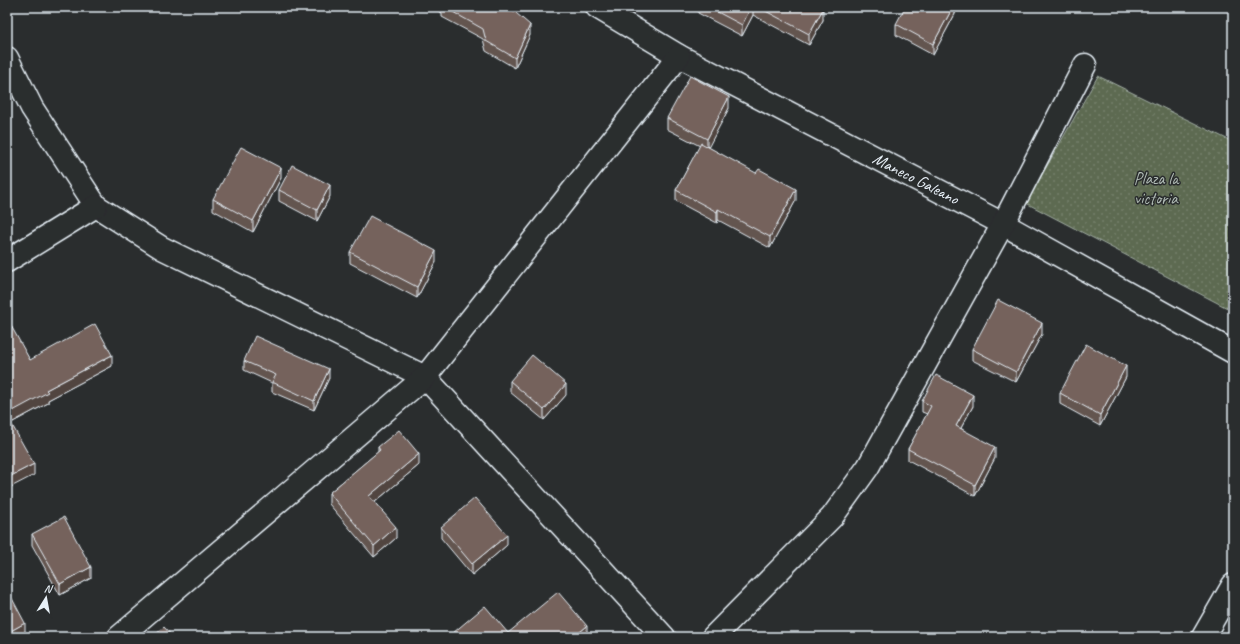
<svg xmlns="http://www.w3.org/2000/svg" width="1240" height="644" font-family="Caveat,sans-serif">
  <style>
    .park { fill: url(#park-dots); stroke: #a2aea4 }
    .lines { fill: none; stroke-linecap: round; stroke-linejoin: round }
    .minor-casing { stroke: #e8f1f8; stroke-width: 25 }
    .minor { stroke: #2a2d2e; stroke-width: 22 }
    .wall { fill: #64544f; stroke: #e8f1f8 }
    .shaded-wall { fill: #514540; stroke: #e8f1f8 }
    .building { fill: #74625c; stroke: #e8f1f8 }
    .labels { text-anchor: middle; stroke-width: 3; stroke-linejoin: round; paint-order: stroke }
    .street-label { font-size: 17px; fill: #e8f1f8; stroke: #2a2d2e }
    .park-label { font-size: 17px; fill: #b0bbb5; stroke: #2a2d2e }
  </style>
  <defs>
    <pattern id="park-dots" width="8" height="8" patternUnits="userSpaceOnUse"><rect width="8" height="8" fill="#5d6a51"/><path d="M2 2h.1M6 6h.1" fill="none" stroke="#74806b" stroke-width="1.8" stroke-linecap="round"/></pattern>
  </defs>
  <rect width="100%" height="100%" fill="#2a2d2e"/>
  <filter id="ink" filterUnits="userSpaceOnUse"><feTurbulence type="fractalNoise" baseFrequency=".025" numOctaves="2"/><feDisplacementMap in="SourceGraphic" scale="8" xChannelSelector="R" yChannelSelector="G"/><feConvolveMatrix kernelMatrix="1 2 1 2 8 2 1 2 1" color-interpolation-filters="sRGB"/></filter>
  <g filter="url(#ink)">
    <polygon class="park" points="1098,76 1233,142 1233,311 1026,203"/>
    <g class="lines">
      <defs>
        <g id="minor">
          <polyline points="597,7 679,56 1003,224 1233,352"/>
          <polyline points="7,58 32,108 96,206 162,248 425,377 664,637"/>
          <polyline points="7,261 96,206"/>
          <polyline points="119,637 425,377 679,56"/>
          <polyline points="713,637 832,517 868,467 1003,224 1085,65"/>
          <polyline points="1203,637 1233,585"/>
        </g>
      </defs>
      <use href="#minor" class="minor-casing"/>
      <use href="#minor" class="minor"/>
    </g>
    <g class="wall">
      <polygon points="432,7 510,7 510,8 530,35 515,68 486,51 483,39 442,17 442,13"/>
      <polygon points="698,7 820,7 823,20 809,45 753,15 742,36 698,13"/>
      <polygon points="955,7 955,14 933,55 896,35 896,24"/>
      <polygon points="729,108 708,147 796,200 770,248 718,220 717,223 676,201 676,190 700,146 667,129 667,118"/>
      <polygon points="281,178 253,232 213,210 213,199"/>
      <polygon points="279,190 330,196 317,221 279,201"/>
      <polygon points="350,252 436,262 417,298 350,263"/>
      <polygon points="7,325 30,360 112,366 48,400 48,403 11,423 7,415"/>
      <polygon points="1042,334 1016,382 972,360 972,349"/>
      <polygon points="244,361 329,378 314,410 272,392 272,383 244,370"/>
      <polygon points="1126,377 1100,426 1060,404 1060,393"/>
      <polygon points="510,381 566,395 544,420 510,392"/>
      <polygon points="922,401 973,406 961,428 995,458 975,496 908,460 908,449 927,414 922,412"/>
      <polygon points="378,447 419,465 375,502 396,538 374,557 329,504 329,493 378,452"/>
      <polygon points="441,527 507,545 472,575 441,538"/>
      <polygon points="32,534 91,578 60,595 32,545"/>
    </g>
    <g class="shaded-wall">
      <polygon points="751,7 753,7 753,15 742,36 742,25"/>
      <polygon points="953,7 955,7 955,14 933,55 933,44"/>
      <polygon points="823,9 823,20 809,45 809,34"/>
      <polygon points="530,25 530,35 515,68 515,58"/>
      <polygon points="729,97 729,108 707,150 707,139"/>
      <polygon points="281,168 281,178 253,232 253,221"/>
      <polygon points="330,185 330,196 317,221 317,210"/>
      <polygon points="796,189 796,200 770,248 770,237"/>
      <polygon points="718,209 718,220 717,223 717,212"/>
      <polygon points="436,251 436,262 417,298 417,287"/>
      <polygon points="1042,323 1042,334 1016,382 1016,372"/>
      <polygon points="112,355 112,366 48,400 48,403 11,423 11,412 46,390"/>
      <polygon points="1126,366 1126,377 1100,426 1100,415"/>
      <polygon points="329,369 329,378 314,410 314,401"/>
      <polygon points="566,384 566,395 544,420 544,410"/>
      <polygon points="973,395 973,406 956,437 956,426"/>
      <polygon points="995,447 995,458 975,496 975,485"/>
      <polygon points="419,454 419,465 369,507 369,496"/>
      <polygon points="34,464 34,475 7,489 7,478"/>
      <polygon points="396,527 396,538 374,557 374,546"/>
      <polygon points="507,535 507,545 472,575 472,564"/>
      <polygon points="91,567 91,578 60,595 60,584"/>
      <polygon points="25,623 25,634 20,637 7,637 7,633"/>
      <polygon points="587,626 587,637 574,637"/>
    </g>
    <g class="building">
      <polygon points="444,7 509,7 530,25 515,58 486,41 483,29"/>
      <polygon points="708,7 751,7 742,25"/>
      <polygon points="758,7 820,7 823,9 809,34"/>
      <polygon points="905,7 953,7 933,44 896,24"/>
      <polygon points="690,76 729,97 707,139 667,118"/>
      <polygon points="701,143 756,173 759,169 796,189 770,237 718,209 717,212 676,190"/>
      <polygon points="241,147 281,168 253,221 213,199"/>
      <polygon points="292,165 330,185 317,210 279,190"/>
      <polygon points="370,216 436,251 417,287 350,252"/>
      <polygon points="998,300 1042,323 1016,372 972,349"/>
      <polygon points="10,324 30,360 95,324 112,355 46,390 48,392 11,412 7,404 7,325"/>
      <polygon points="255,336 329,369 314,401 272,382 276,375 244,361"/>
      <polygon points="1086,344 1126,366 1100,415 1060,393"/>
      <polygon points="532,355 566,384 544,410 510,381"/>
      <polygon points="936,375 973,395 956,426 995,447 975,485 908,449 931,406 922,401"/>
      <polygon points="12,425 34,464 7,478 7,427"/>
      <polygon points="399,430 419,454 369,496 396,527 374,546 329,493 380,450 378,447"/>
      <polygon points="475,498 507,535 472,564 441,527"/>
      <polygon points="64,517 91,567 60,584 32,534"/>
      <polygon points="7,589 25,623 7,633"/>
      <polygon points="558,592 587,626 574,637 449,637 453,633 485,606 508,633"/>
      <polygon points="164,627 173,637 153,637"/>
    </g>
  </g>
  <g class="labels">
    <g class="street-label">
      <text transform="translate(916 178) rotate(27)" y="6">Maneco Galeano</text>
    </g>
    <g class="park-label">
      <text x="1156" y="184">Plaza la<tspan x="1156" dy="20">victoria</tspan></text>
    </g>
  </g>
  <rect width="1240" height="644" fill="none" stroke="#2a2d2e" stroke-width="24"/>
  <rect x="12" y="12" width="1216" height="620" fill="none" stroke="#e8f1f8" stroke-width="1.5" filter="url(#ink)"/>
  <g transform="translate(46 598) rotate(11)" stroke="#2a2d2e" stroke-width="3" paint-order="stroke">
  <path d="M0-3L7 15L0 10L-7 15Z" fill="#e8f1f8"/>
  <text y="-6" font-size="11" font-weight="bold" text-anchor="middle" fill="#e8f1f8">N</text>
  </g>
</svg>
